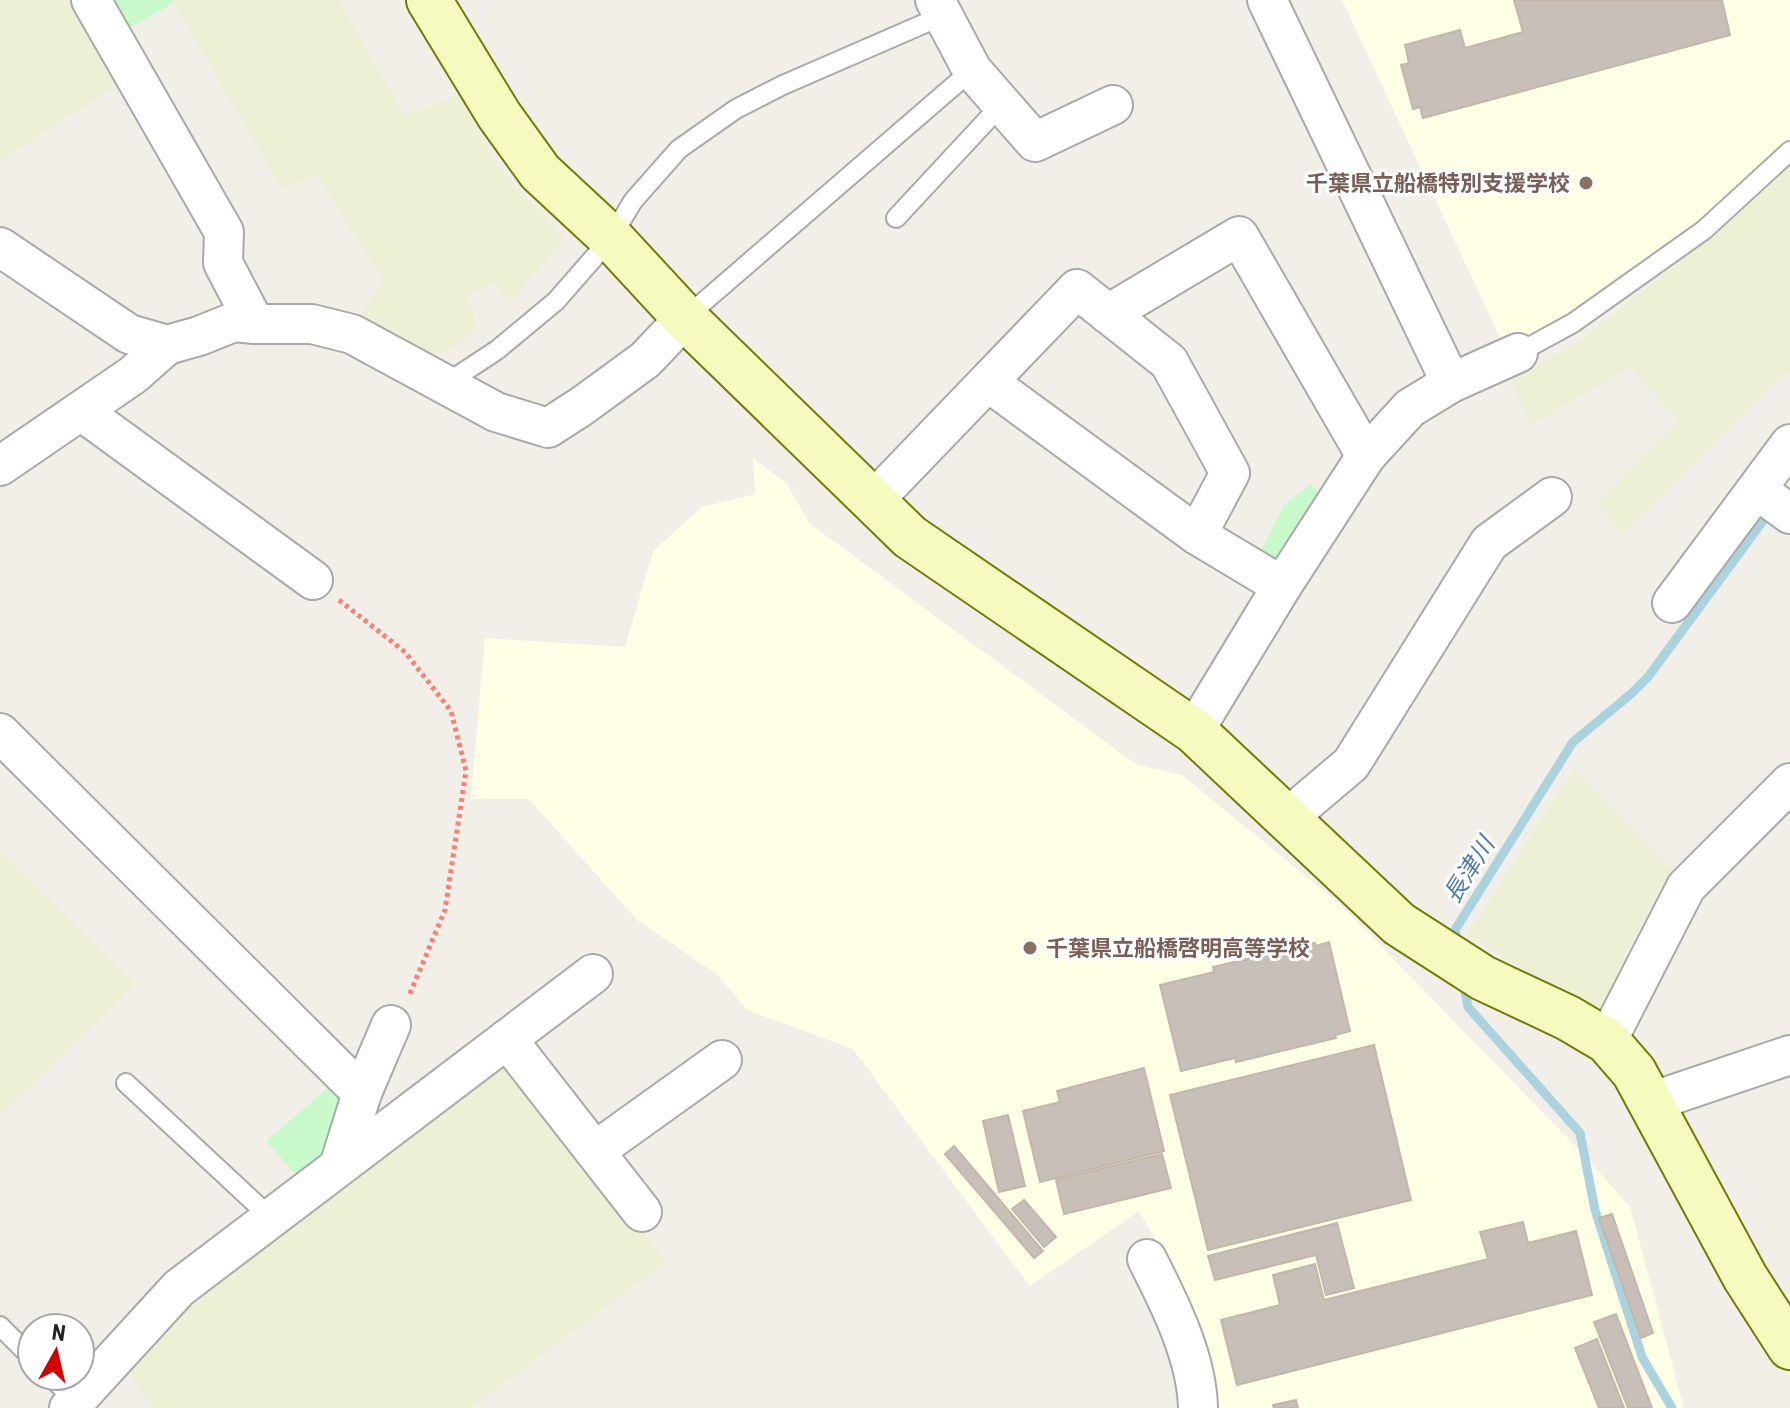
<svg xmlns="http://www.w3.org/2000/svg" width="1790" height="1408" font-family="'Roboto Condensed','Noto Sans JP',sans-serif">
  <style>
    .education { fill: #ffffe5 }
    .farmland { fill: #eef0d5 }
    .park { fill: #c8facc }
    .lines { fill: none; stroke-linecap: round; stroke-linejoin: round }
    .stream { stroke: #aad3df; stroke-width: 9 }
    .building { fill: #c7bfb8; stroke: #c4b6ab; stroke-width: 2 }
    .lane-casing { stroke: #a9a9a9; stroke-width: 22 }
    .street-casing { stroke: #a9a9a9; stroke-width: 42 }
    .secondary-casing { stroke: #707d05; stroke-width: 48 }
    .path { stroke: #fa8072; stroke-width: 5; stroke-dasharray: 4 4; stroke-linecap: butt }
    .lane { stroke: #fff; stroke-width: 18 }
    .street { stroke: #fff; stroke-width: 38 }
    .secondary { stroke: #f7fabf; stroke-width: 44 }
    .education-dot { fill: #8d6e63; stroke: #fff; stroke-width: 3 }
    .labels { text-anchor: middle; stroke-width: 6; stroke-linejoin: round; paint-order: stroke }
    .education-label { font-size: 22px; font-weight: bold; fill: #785e54; stroke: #fff; text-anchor: end }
    .water-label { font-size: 24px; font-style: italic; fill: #4a7aab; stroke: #fff }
  </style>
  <rect width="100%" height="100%" fill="#f2efe9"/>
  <g class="education">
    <polygon points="1342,0 1790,0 1790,143 1697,222 1571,314 1519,344 1502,342"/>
    <polygon points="753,458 787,484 809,523 1137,765 1182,775 1342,906 1583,1154 1630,1207 1684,1408 1209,1408 1175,1272 1139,1211 1030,1286 853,1049 747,1010 718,975 637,920 529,799 471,799 485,638 625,647 653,551 702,507 755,494"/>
  </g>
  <g class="farmland">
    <polygon points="0,0 77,0 125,80 0,161"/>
    <polygon points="172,0 339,0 405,117 460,93 496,165 565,238 510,302 494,284 467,295 478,326 449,351 436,355 358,319 383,280 316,174 282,190"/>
    <polygon points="1790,160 1790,371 1774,383 1623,533 1597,504 1679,422 1630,368 1529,425 1512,380 1579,341 1709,239"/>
    <polygon points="1574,768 1678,876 1650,904 1624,958 1612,995 1599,1010 1585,1004 1467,936"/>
    <polygon points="0,851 137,984 0,1114"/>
    <polygon points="506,1063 667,1261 471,1408 154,1408 124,1370 184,1296"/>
  </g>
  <g class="park">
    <polygon points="106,0 172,0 173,3 132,27 120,23"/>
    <polygon points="1310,484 1320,494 1280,565 1260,553 1284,505"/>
    <polygon points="330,1086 344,1102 327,1151 298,1177 266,1141"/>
  </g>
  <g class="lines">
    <g class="stream">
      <polyline points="1458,946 1455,930 1573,742 1632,693 1648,677 1771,510"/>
      <polyline points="1463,981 1468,1007 1580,1133 1595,1210 1642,1357 1672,1408"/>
    </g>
  </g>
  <g class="building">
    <polygon points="1514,0 1722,0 1730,35 1423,118 1420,107 1413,109 1401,65 1409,63 1405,45 1460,30 1465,48 1523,32"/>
    <polygon points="1329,942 1350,1031 1335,1035 1336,1038 1236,1062 1235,1058 1181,1071 1160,985 1214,972 1213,967 1315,943 1316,946"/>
    <polygon points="1374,1045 1411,1200 1208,1250 1170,1095"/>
    <polygon points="1144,1068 1164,1151 1040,1182 1023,1111 1060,1102 1057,1091"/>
    <polygon points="1008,1115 1025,1186 999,1192 983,1121"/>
    <polygon points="954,1146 1043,1251 1034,1258 945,1154"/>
    <polygon points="1162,1154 1171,1188 1064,1214 1056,1180"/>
    <polygon points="1024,1200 1056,1237 1044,1247 1012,1209"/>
    <polygon points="1612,1214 1653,1333 1641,1338 1599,1218"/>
    <polygon points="1523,1222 1528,1243 1576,1231 1592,1295 1237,1385 1221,1320 1280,1305 1273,1275 1315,1264 1324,1300 1488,1259 1480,1232"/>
    <polygon points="1337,1223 1354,1288 1326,1295 1316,1255 1215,1280 1208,1256"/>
    <polygon points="1616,1314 1652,1408 1628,1408 1594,1322"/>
    <polygon points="1597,1339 1624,1408 1599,1408 1575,1348"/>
    <polygon points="1296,1400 1298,1408 1274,1408 1273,1405"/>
  </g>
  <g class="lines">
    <defs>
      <g id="lane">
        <polyline points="896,218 1002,104"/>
        <polyline points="685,318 972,70"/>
        <polyline points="1518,353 1573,323 1704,230 1790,151"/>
        <polyline points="444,385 497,350 556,301 611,238 633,201 679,149 736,109 783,85 944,15"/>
        <polyline points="126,1083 271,1218"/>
        <polyline points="0,1326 32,1358"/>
        <polyline points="50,1376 75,1400"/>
      </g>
      <g id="street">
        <polyline points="91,0 224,232 223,263 255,324"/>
        <polyline points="935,0 972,70 1035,142 1113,105"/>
        <polyline points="1267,0 1451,383"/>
        <polyline points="0,247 129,334 167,345 199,336 234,322 255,324 312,324 352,334 496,412 548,428 582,406 645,360 685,318"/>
        <polyline points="1108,314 1239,236 1366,456"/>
        <polyline points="988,382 1197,535 1282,586"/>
        <polyline points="81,411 313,580"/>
        <polyline points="0,466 133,375 167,345"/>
        <polyline points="1757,490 1790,514"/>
        <polyline points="873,501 1077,289 1169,362 1230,473 1197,535"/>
        <polyline points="1672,603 1790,444"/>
        <polyline points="1194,731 1282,586 1366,456 1410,408 1451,383 1518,353"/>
        <polyline points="0,733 362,1093"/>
        <polyline points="1286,819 1351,764 1489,543 1552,497"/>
        <polyline points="507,1039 642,1212"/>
        <polyline points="1607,1041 1686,887 1790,783"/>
        <polyline points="1651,1102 1790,1055"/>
        <polyline points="595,1151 722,1060"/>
        <polyline points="339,1166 362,1093 391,1025"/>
        <path d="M1147 1259C1170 1304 1197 1358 1198 1408"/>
        <polyline points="69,1408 179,1288 593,974"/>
      </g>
      <polyline id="secondary" points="429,0 499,115 540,172 611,238 685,318 910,537 1194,731 1399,924 1483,978 1568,1018 1607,1041 1634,1072 1745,1277 1790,1347"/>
    </defs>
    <use href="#lane" class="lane-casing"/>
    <use href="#street" class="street-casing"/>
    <use href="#secondary" class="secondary-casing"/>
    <polyline class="path" points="339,600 405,652 451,711 466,771 445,910 409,996"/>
    <use href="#lane" class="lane"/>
    <use href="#street" class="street"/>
    <use href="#secondary" class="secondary"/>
  </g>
  <g class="education-dot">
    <circle cx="1586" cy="183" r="8"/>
    <circle cx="1030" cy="948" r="8"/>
  </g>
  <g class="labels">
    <g class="education-label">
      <text x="1570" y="191">千葉県立船橋特別支援学校</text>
      <text x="1046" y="956" text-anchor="start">千葉県立船橋啓明高等学校</text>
    </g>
    <g class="water-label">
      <text transform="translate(1469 870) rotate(-58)" y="8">長津川</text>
    </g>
  </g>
  <g transform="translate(56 1352) rotate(8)"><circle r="38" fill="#ffffff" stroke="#a7a7a7" stroke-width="2"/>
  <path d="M0-6L14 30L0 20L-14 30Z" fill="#d40000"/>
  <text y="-12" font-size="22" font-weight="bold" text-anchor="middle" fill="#222222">N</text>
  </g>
</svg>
